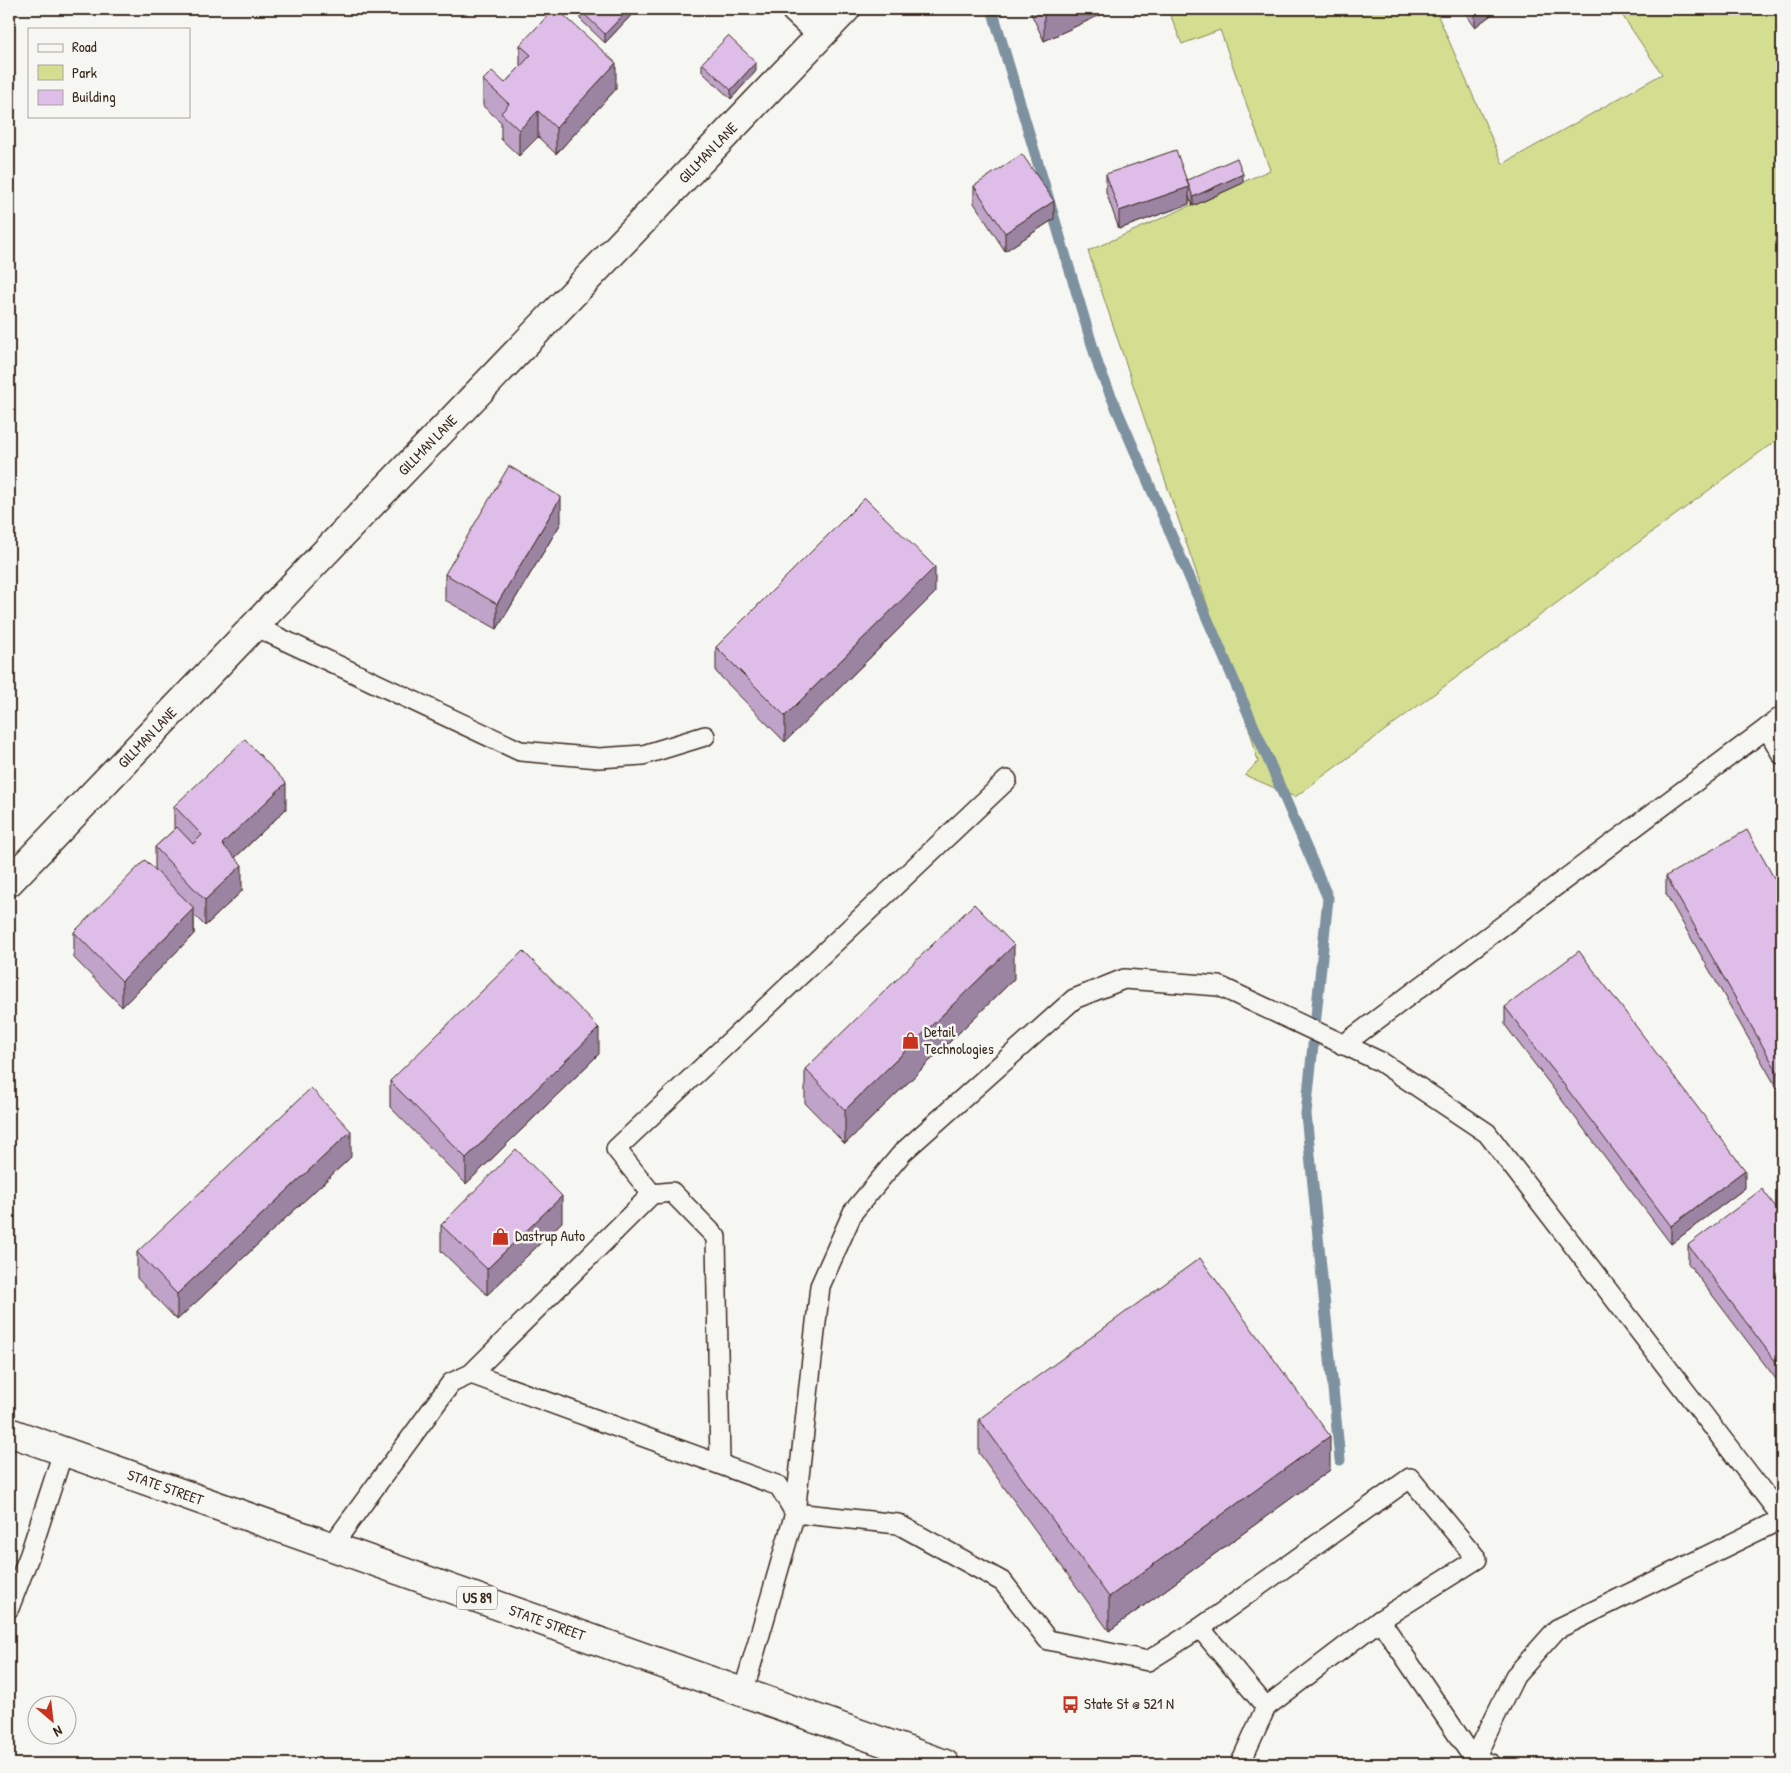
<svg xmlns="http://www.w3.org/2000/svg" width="1791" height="1773" font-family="'Patrick Hand',sans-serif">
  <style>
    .green { fill: #d3de91; stroke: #878458 }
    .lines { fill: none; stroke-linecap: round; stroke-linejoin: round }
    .stream { stroke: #7e91a0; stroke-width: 11 }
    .service-casing { stroke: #3b2a1e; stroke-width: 22 }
    .minor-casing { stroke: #3b2a1e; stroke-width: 31 }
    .primary-casing { stroke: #3b2a1e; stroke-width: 31 }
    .service { stroke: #f6f6f2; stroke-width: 19 }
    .minor { stroke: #f6f6f2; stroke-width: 28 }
    .primary { stroke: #f6f6f2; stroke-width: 28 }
    .wall { fill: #bfa3c8; stroke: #3b2a1e }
    .shaded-wall { fill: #9b84a2; stroke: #3b2a1e }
    .building { fill: #debde8; stroke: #3b2a1e }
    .labels { text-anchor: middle; stroke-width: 5; stroke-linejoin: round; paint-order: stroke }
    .shield { fill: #f6f6f2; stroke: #73675e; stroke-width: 1 }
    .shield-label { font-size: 14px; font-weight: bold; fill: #3b2a1e }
    .street-label { font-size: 15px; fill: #3b2a1e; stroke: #f6f6f2 }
    .poi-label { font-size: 15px; fill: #3b2a1e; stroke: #f6f6f2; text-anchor: start }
  </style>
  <rect width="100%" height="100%" fill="#f6f6f2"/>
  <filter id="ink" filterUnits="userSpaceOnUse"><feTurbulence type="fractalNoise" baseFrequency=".02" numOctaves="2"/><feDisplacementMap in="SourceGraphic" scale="10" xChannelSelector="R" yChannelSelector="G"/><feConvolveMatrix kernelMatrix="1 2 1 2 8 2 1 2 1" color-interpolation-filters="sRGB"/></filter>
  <g filter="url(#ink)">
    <polygon class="green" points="1168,9 1435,9 1503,164 1662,74 1620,12 1628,9 1782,9 1782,436 1295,797 1245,775 1258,762 1252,738 1088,251 1270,170 1220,30 1182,44"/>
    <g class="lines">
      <polyline class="stream" points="992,9 1099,368 1328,898 1306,1114 1340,1460"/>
      <defs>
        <g id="service">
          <polyline points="254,626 520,751 599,758 643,755 705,736"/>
          <polyline points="1767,728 1782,716"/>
          <polyline points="1343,1045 1767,728 1782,755"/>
          <polyline points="652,1194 616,1149 1007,780"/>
          <polyline points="471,1374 652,1194 672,1192 716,1237 720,1464"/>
          <polyline points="331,1547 451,1383 471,1374 779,1486 795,1513 743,1693"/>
          <polyline points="9,1608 30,1554 63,1452"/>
          <polyline points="1380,1620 1474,1759 1491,1764"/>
          <polyline points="1200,1628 1410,1478 1477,1559 1380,1620 1266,1707"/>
          <polyline points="1240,1764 1266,1707 1200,1628 1148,1661 1048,1640 1003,1582 898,1524 795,1513 820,1286 853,1212 903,1152 1074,999 1124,979 1219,986 1381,1062 1487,1133 1782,1517"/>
          <polyline points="1472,1764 1515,1676 1557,1629 1782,1519"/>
        </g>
        <g id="minor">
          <polyline points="795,9 821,33"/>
          <path id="s1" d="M9 882 846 9"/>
        </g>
        <g id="primary">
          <path id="s2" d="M9 1432 945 1764"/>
        </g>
      </defs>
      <use href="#service" class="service-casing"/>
      <use href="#minor" class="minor-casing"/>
      <use href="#primary" class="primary-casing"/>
      <use href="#service" class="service"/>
      <use href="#minor" class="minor"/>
      <use href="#primary" class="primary"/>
    </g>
    <g class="wall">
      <polygon points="637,9 605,43 580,19 580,10"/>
      <polygon points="1029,9 1113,9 1044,41"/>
      <polygon points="1462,9 1499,9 1475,27"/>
      <polygon points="520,45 616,89 556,154 538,137 519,156 501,139 501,122 483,106 483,80 505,83 520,67"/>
      <polygon points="702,63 756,71 731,99 702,72"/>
      <polygon points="1106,174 1187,180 1243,183 1193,206 1189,196 1189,204 1119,229 1106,192"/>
      <polygon points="974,186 1054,219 1005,251 974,203"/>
      <polygon points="561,523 497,629 445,600 445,574"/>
      <polygon points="935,593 785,742 716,672 716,647"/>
      <polygon points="174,806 286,809 235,858 242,891 205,926 194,915 194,934 122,1007 74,958 74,932 155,870 155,847 174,830"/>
      <polygon points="1666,876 1782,892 1782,1097 1666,894"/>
      <polygon points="1014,979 845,1144 805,1103 805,1069"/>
      <polygon points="1505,1007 1745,1188 1671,1244 1505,1025"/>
      <polygon points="599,1054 466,1184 390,1107 390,1081"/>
      <polygon points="351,1157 177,1320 137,1278 137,1252"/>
      <polygon points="1782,1215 1782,1387 1688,1263 1688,1245"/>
      <polygon points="562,1222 487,1295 441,1251 441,1225"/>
      <polygon points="979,1419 1330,1470 1109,1631 979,1453"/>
    </g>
    <g class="shaded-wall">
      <polygon points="629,9 637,9 605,43 605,34"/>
      <polygon points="1057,9 1113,9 1044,41 1044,15"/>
      <polygon points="1475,9 1499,9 1475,27"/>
      <polygon points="756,62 756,71 731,99 731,90"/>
      <polygon points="616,63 616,89 556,154 556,128"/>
      <polygon points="538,111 538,137 519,156 519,130"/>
      <polygon points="1243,174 1243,183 1193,206 1193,197"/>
      <polygon points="1189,187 1189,204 1119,229 1119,211"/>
      <polygon points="1054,201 1054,219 1005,251 1005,233"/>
      <polygon points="561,497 561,523 497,629 497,604"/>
      <polygon points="935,567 935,593 785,742 785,716"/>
      <polygon points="286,783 286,809 222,870 222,844"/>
      <polygon points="242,865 242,891 205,926 205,900"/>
      <polygon points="194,908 194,934 122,1007 122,981"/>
      <polygon points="1014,945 1014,979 845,1144 845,1110"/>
      <polygon points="599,1028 599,1054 466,1184 466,1158"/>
      <polygon points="351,1131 351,1157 177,1320 177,1294"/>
      <polygon points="1745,1170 1745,1188 1671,1244 1671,1226"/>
      <polygon points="562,1196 562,1222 487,1295 487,1269"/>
      <polygon points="1330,1436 1330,1470 1109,1631 1109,1597"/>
    </g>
    <g class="building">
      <polygon points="554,9 557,9 616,63 556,128 538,111 519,130 501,113 509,104 483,80 492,71 505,83 531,55 520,45"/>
      <polygon points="581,9 629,9 605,34 580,10"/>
      <polygon points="1041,9 1057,9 1044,15"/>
      <polygon points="728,36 756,62 731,90 702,63"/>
      <polygon points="1176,150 1189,187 1119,211 1106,174"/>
      <polygon points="1022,154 1054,201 1005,233 974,186"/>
      <polygon points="1237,158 1243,174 1193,197 1187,180"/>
      <polygon points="509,466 561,497 497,604 445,574"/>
      <polygon points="865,498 935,567 785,716 716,647"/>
      <polygon points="245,739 286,783 222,844 242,865 205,900 155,847 177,827 193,844 202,835 174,806"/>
      <polygon points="1747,830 1782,892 1782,1080 1666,876"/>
      <polygon points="145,860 194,908 122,981 74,932"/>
      <polygon points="974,904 1014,945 845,1110 805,1069"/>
      <polygon points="523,951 599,1028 466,1158 390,1081"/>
      <polygon points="1579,951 1745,1170 1671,1226 1505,1007"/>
      <polygon points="311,1088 351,1131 177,1294 137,1252"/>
      <polygon points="516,1149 562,1196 487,1269 441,1225"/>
      <polygon points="1762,1189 1782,1215 1782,1370 1688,1245"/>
      <polygon points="1200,1258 1330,1436 1109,1597 979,1419"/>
    </g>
  </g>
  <defs>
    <symbol id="shop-bare" viewBox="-9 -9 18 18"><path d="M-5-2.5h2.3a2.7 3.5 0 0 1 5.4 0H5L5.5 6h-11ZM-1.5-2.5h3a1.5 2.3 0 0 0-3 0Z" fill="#c8321e" stroke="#f6f6f2" stroke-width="2.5" paint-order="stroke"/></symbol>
    <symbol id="bus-bare" viewBox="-9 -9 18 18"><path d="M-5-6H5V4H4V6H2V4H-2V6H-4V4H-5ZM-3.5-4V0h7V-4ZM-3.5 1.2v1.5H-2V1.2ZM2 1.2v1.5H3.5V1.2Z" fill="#c8321e" stroke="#f6f6f2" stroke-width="2.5" paint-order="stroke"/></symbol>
  </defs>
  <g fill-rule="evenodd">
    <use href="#shop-bare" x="898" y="1028" width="25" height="25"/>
    <use href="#shop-bare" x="488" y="1224" width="25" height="25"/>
    <use href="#bus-bare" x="1058" y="1692" width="25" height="25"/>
  </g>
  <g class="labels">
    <rect class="shield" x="457" y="1586.5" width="40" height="23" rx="4"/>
    <g class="shield-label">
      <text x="477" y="1603">US 89</text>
    </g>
    <g class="street-label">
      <text dy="5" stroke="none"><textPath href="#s1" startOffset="1010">GILLMAN LANE</textPath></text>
      <text dy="5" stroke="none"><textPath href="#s1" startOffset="605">GILLMAN LANE</textPath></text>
      <text dy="5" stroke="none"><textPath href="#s1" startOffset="200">GILLMAN LANE</textPath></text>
      <text dy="5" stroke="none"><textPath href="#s2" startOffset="166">STATE STREET</textPath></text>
      <text dy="5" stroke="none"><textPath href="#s2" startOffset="571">STATE STREET</textPath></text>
    </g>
    <g class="poi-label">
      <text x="924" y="1037">Detail<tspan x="924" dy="17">Technologies</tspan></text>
      <text x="515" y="1241">Dastrup Auto</text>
      <text x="1084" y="1709">State St @ 521 N</text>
    </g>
  </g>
  <rect width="1791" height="1773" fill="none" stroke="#f6f6f2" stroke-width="30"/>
  <rect x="15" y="15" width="1761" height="1743" fill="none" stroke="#3b2a1e" stroke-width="2" filter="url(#ink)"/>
  <rect x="28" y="28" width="162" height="90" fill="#f6f6f2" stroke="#aba49d"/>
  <rect x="38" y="44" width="25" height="8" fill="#f6f6f2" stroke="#aba49d"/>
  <text x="72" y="52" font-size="15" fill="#3b2a1e">Road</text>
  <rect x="38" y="65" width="25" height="15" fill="#d3de91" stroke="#aba49d"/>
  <text x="72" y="78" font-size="15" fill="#3b2a1e">Park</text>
  <rect x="38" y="90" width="25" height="15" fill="#debde8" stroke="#aba49d"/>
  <text x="72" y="102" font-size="15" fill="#3b2a1e">Building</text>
  <g transform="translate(52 1720) rotate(152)"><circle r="24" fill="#f6f6f2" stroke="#aba49d"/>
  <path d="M0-4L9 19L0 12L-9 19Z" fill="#c8321e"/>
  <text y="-8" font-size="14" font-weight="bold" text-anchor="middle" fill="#3b2a1e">N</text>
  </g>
</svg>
